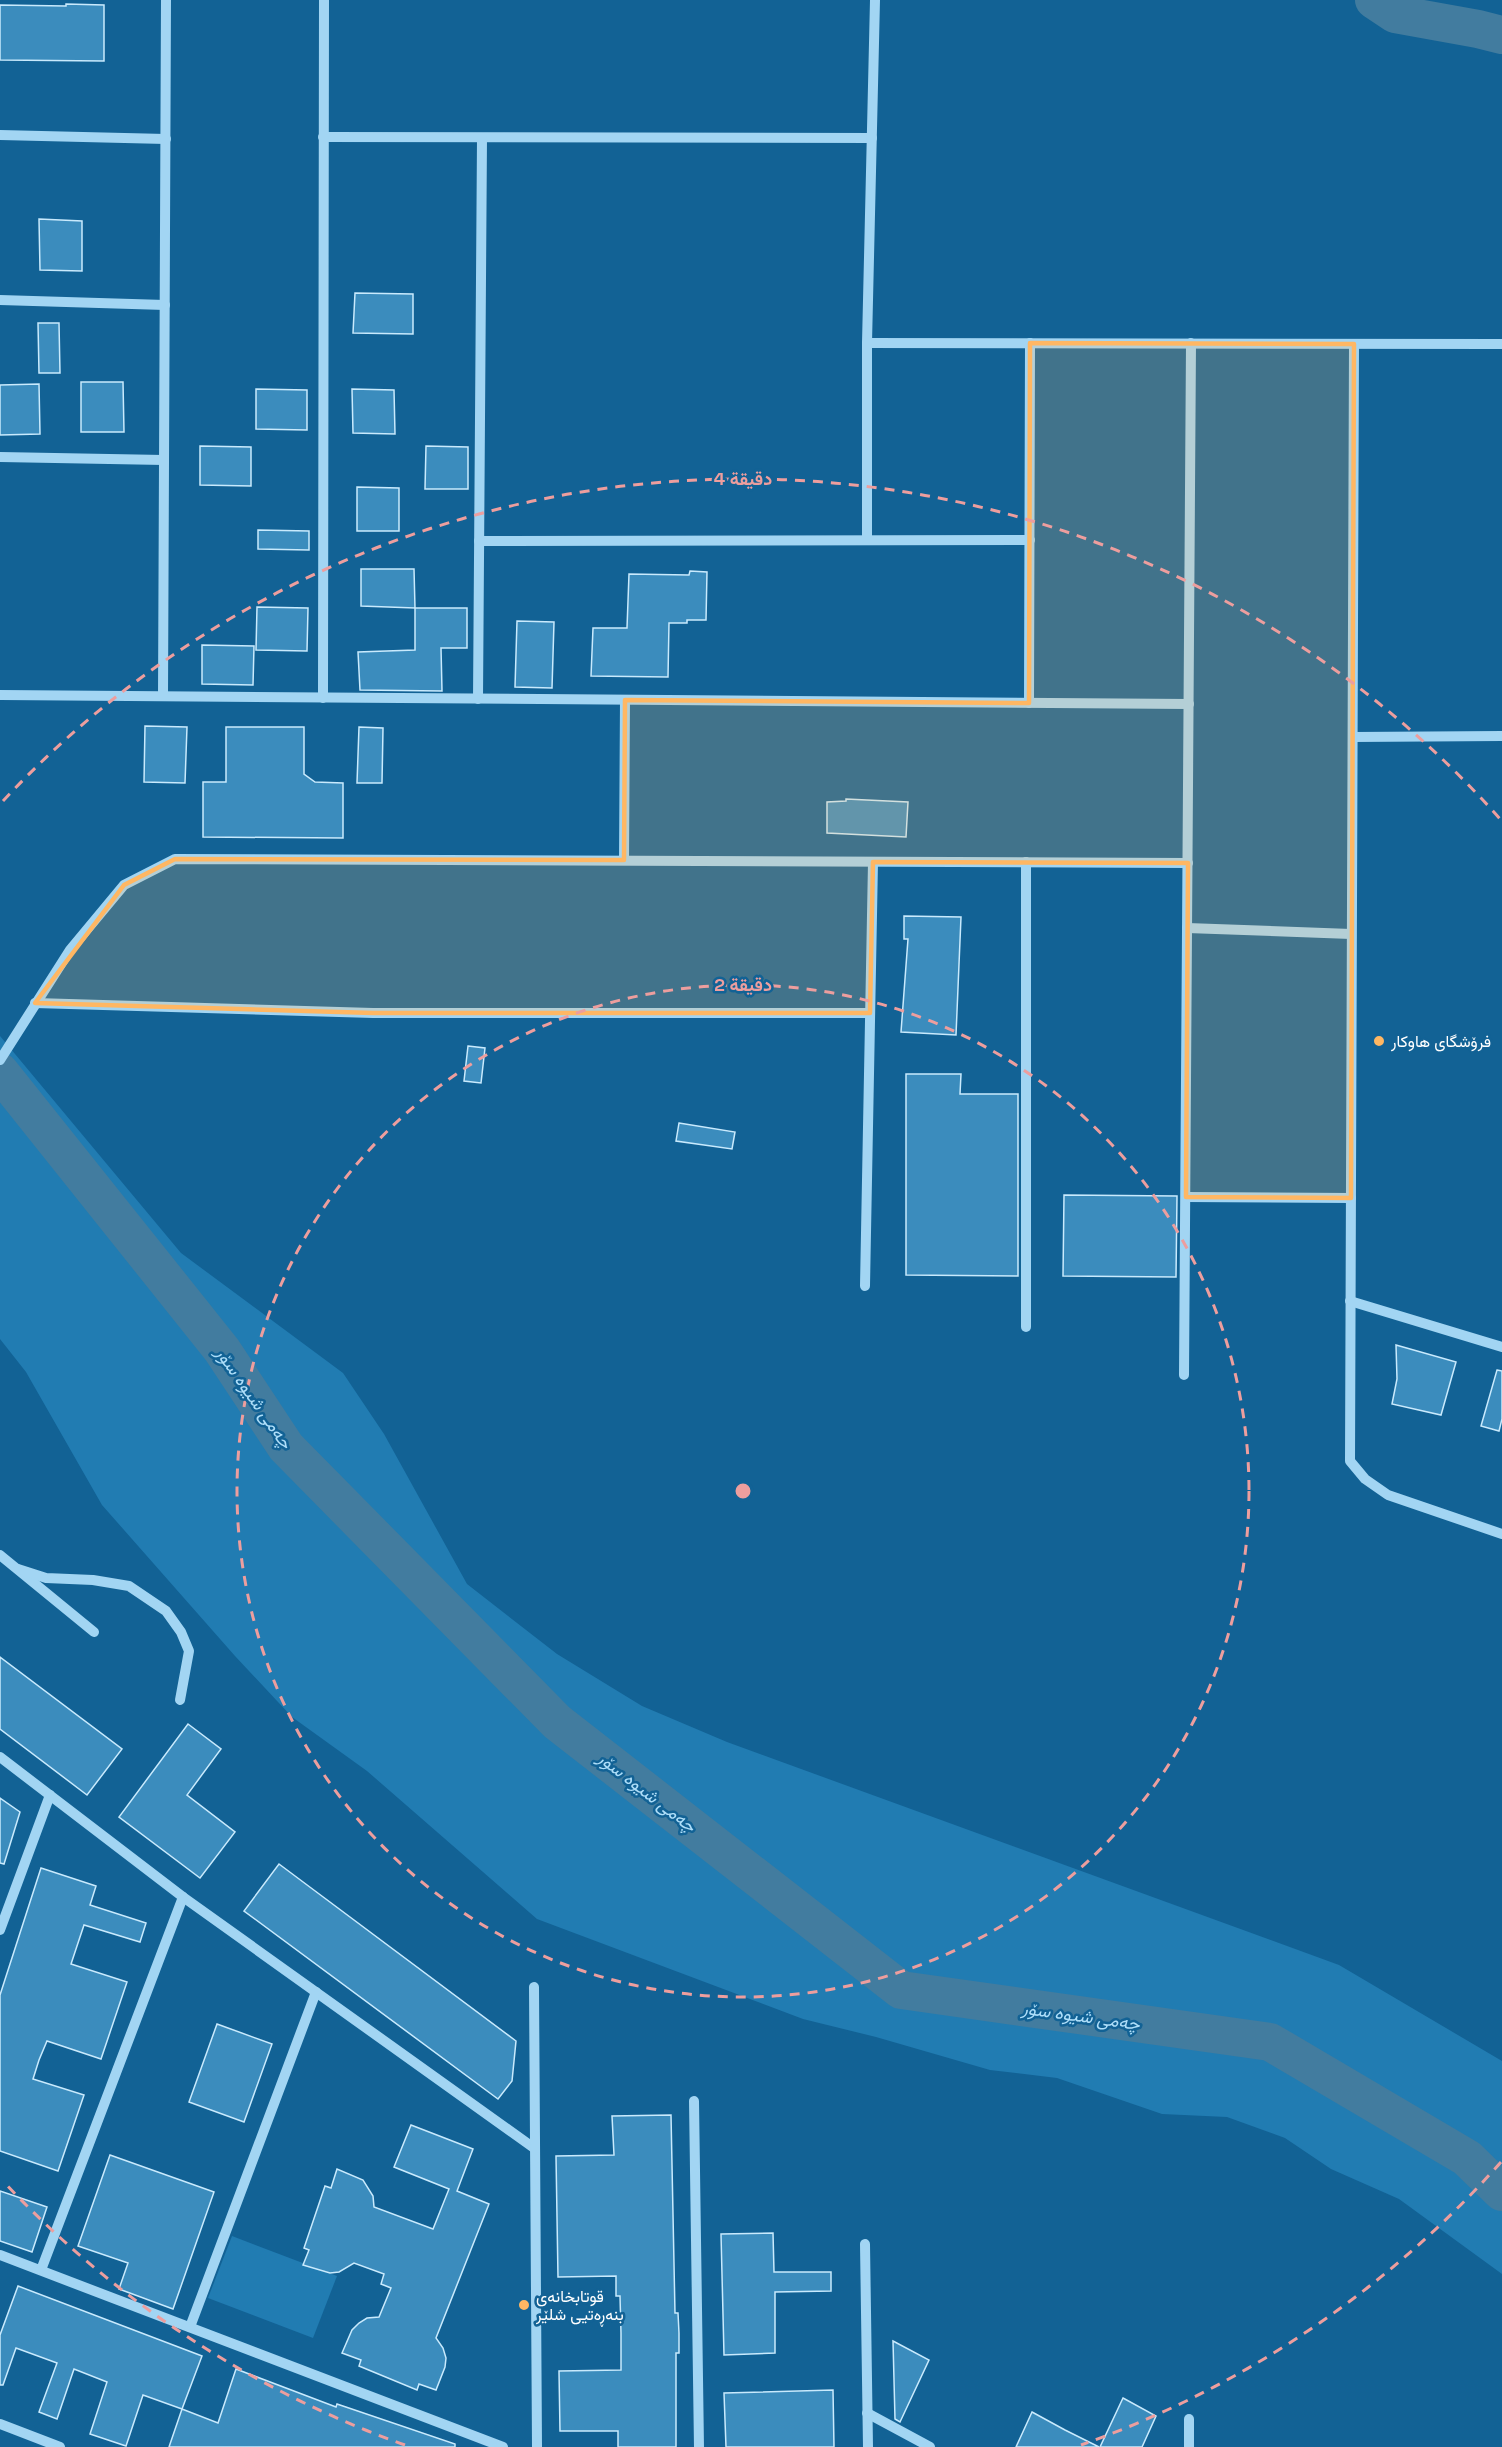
<svg xmlns="http://www.w3.org/2000/svg" width="1502" height="2447" font-family="'Space Grotesk',Vazirmatn,sans-serif">
  <style>
    .green { fill: #217cb2 }
    .lines { fill: none; stroke-linecap: round; stroke-linejoin: round }
    .river { stroke: #427c9f; stroke-width: 38 }
    .building { fill: #3b8cbd; stroke: #c9eafd; stroke-width: 1.5 }
    .minor { stroke: #a2d5f3; stroke-width: 10 }
    .marked { fill: #ffb763; fill-opacity: 0.2; stroke: #ffb763; stroke-width: 4.5; stroke-linejoin: round }
    .ring { fill: none; stroke: #ed9e9e; stroke-width: 3; stroke-dasharray: 10 8 }
    .poi-dot { fill: #ffb763; stroke: #126295; stroke-width: 2 }
    .labels { text-anchor: middle; stroke-width: 5; stroke-linejoin: round; paint-order: stroke }
    .poi-label { font-size: 16px; fill: #fff; stroke: #126295; text-anchor: start }
    .water-label { font-size: 18px; font-style: italic; fill: #aedef9; stroke: #126295 }
    .centre { fill: #ed9e9e; stroke: #126295; stroke-width: 3 }
    .ring-label { font-size: 18px; text-anchor: middle; font-weight: bold; fill: #ed9e9e; stroke: #126295; stroke-width: 5; stroke-linejoin: round; paint-order: stroke }
  </style>
  <rect width="100%" height="100%" fill="#126295"/>
  <g class="green">
    <polygon points="0,1036 181,1253 343,1373 384,1434 467,1584 557,1654 642,1706 727,1742 1339,1965 1502,2061 1502,2274 1399,2199 1331,2169 1285,2138 1227,2117 1162,2114 1057,2078 990,2070 876,2037 803,2019 537,1919 367,1771 292,1717 235,1656 102,1505 26,1372 0,1339"/>
    <polygon points="232,2236 337,2276 313,2338 208,2298"/>
  </g>
  <g class="lines">
    <g class="river">
      <polyline points="1374,0 1395,14 1478,29 1502,35"/>
      <polyline points="0,1072 222,1350 286,1447 557,1722 901,1990 1270,2042 1467,2158 1502,2192"/>
    </g>
  </g>
  <g class="building">
    <polygon points="66,4 104,5 104,61 0,60 0,5 66,6"/>
    <polygon points="39,219 82,221 82,271 40,270"/>
    <polygon points="355,293 413,294 413,334 353,333"/>
    <polygon points="38,323 59,323 60,373 39,373"/>
    <polygon points="81,382 123,382 124,432 81,432"/>
    <polygon points="39,384 40,434 0,435 0,385"/>
    <polygon points="256,389 307,390 307,430 256,429"/>
    <polygon points="352,389 394,390 395,434 353,433"/>
    <polygon points="200,446 251,447 251,486 200,485"/>
    <polygon points="426,446 468,447 468,489 425,489"/>
    <polygon points="357,487 399,488 399,531 357,531"/>
    <polygon points="258,530 309,531 309,550 258,549"/>
    <polygon points="361,569 414,569 415,608 361,606"/>
    <polygon points="690,571 707,572 706,620 687,620 687,623 669,623 668,677 591,676 593,628 627,628 629,574 689,575"/>
    <polygon points="257,607 308,608 307,651 256,650"/>
    <polygon points="415,608 467,608 467,648 441,648 442,691 360,690 358,652 415,650"/>
    <polygon points="517,621 554,622 552,688 515,687"/>
    <polygon points="202,645 254,646 253,685 202,684"/>
    <polygon points="145,726 187,727 185,783 144,782"/>
    <polygon points="226,727 304,727 304,774 315,782 343,783 343,838 203,837 203,782 226,782"/>
    <polygon points="359,727 383,728 382,783 357,783"/>
    <polygon points="846,799 908,802 906,837 827,833 827,802 846,801"/>
    <polygon points="904,916 961,917 956,1035 901,1032 908,939 904,939"/>
    <polygon points="468,1046 485,1048 481,1083 464,1081"/>
    <polygon points="906,1074 961,1074 960,1094 1018,1094 1018,1276 906,1275"/>
    <polygon points="679,1123 735,1132 732,1149 676,1141"/>
    <polygon points="1064,1195 1177,1196 1176,1277 1063,1276"/>
    <polygon points="1396,1345 1456,1362 1441,1415 1392,1404 1397,1379"/>
    <polygon points="1497,1370 1502,1371 1502,1419 1499,1431 1481,1426"/>
    <polygon points="0,1657 122,1749 87,1795 0,1729"/>
    <polygon points="188,1724 221,1749 187,1795 235,1832 200,1878 119,1817"/>
    <polygon points="0,1798 20,1812 4,1864 0,1863"/>
    <polygon points="279,1864 516,2041 512,2081 498,2099 244,1911"/>
    <polygon points="41,1868 96,1886 90,1905 146,1923 140,1942 84,1925 71,1964 127,1982 101,2059 47,2041 39,2060 33,2079 84,2095 58,2171 0,2151 0,1995"/>
    <polygon points="217,2024 272,2044 244,2122 189,2102"/>
    <polygon points="671,2115 675,2313 678,2313 679,2333 679,2353 676,2353 676,2447 618,2447 618,2431 560,2431 559,2371 621,2370 621,2333 620,2296 616,2296 616,2276 558,2277 556,2156 614,2155 612,2116"/>
    <polygon points="411,2125 473,2149 457,2191 489,2204 436,2338 443,2348 446,2358 445,2367 436,2390 419,2384 417,2390 359,2366 361,2360 342,2353 352,2330 359,2323 367,2318 379,2317 391,2288 381,2284 384,2274 354,2263 339,2272 330,2273 303,2265 309,2250 304,2248 325,2186 331,2188 337,2169 363,2180 373,2196 374,2207 433,2229 449,2189 394,2167"/>
    <polygon points="110,2155 214,2192 173,2309 119,2289 128,2263 78,2246"/>
    <polygon points="0,2191 47,2207 32,2252 0,2241"/>
    <polygon points="773,2233 774,2272 831,2272 831,2291 775,2292 775,2353 724,2355 721,2234"/>
    <polygon points="18,2286 202,2356 182,2409 143,2395 126,2446 90,2434 107,2382 74,2369 57,2419 39,2412 57,2363 16,2348 3,2385 0,2385 0,2335"/>
    <polygon points="893,2341 929,2360 900,2422 895,2419"/>
    <polygon points="236,2369 336,2407 337,2404 455,2444 455,2447 169,2447 182,2409 218,2423"/>
    <polygon points="833,2390 834,2447 726,2447 724,2393"/>
    <polygon points="1123,2398 1156,2416 1142,2447 1100,2447"/>
    <polygon points="1032,2412 1065,2430 1099,2447 1016,2447"/>
  </g>
  <g class="lines">
    <g class="minor">
      <polyline points="0,135 166,139"/>
      <polyline points="323,137 872,138"/>
      <polyline points="0,300 165,305"/>
      <polyline points="867,343 1502,344"/>
      <polyline points="1354,344 1350,1461 1365,1479 1388,1495 1502,1534"/>
      <polyline points="0,457 164,460"/>
      <polyline points="867,539 867,343 875,0"/>
      <polyline points="479,541 1030,540"/>
      <polyline points="0,695 1189,704"/>
      <polyline points="163,696 166,0"/>
      <polyline points="323,698 324,0"/>
      <polyline points="478,699 482,138"/>
      <polyline points="1029,703 1030,343"/>
      <polyline points="1353,737 1502,736"/>
      <polyline points="624,860 625,700"/>
      <polyline points="1187,928 1351,934"/>
      <polyline points="35,1003 373,1013 870,1013"/>
      <polyline points="0,1060 70,950 124,885 175,859 1188,863"/>
      <polyline points="1186,1197 1351,1198"/>
      <polyline points="865,1286 873,862"/>
      <polyline points="1350,1301 1502,1347"/>
      <polyline points="1026,1327 1026,862"/>
      <polyline points="1184,1375 1191,343"/>
      <polyline points="0,1555 94,1632"/>
      <polyline points="18,1569 46,1578 93,1580 129,1586 166,1611 181,1632 189,1651 180,1700"/>
      <polyline points="0,1757 183,1897 534,2148"/>
      <polyline points="0,1930 50,1795"/>
      <polyline points="534,1987 537,2447"/>
      <polyline points="694,2101 699,2447"/>
      <polyline points="865,2244 868,2447"/>
      <polyline points="0,2255 503,2447"/>
      <polyline points="41,2270 183,1897"/>
      <polyline points="190,2327 316,1992"/>
      <polyline points="867,2413 930,2447"/>
      <polyline points="1189,2419 1189,2447"/>
      <polyline points="0,2424 60,2447"/>
    </g>
  </g>
  <path class="marked" d="M1030 343 1354 344 1351 1198 1186 1197 1188 863 873 862 870 1013H373L35 1003 124 885 175 859 624 860 625 700 1029 703Z"/>
  <g class="ring">
    <circle cx="743" cy="1491" r="506"/>
    <path d="M1501 2162A1012 1012 0 0 1 1081 2445M405 2445A1012 1012 0 0 1 3 2181M3 801A1012 1012 0 0 1 1501 820"/>
  </g>
  <g class="poi-dot">
    <circle cx="1379" cy="1041" r="6"/>
    <circle cx="524" cy="2305" r="6"/>
  </g>
  <g class="labels">
    <g class="poi-label">
      <text x="1391" y="1047">فرۆشگای ھاوکار</text>
      <text x="536" y="2302">قوتابخانەی<tspan x="536" dy="18">بنەڕەتیی شلێر</tspan></text>
    </g>
    <g class="water-label">
      <text transform="translate(254 1398) rotate(55)" y="6">چەمی شیوە سۆر</text>
      <text transform="translate(647 1792) rotate(38)" y="6">چەمی شیوە سۆر</text>
      <text transform="translate(1081 2016) rotate(8)" y="6">چەمی شیوە سۆر</text>
    </g>
  </g>
  <circle cx="743" cy="1491" r="9" class="centre"/>
  <g class="ring-label">
    <text x="743" y="485">4 دقيقة</text>
    <text x="743" y="991">2 دقيقة</text>
  </g>
</svg>
